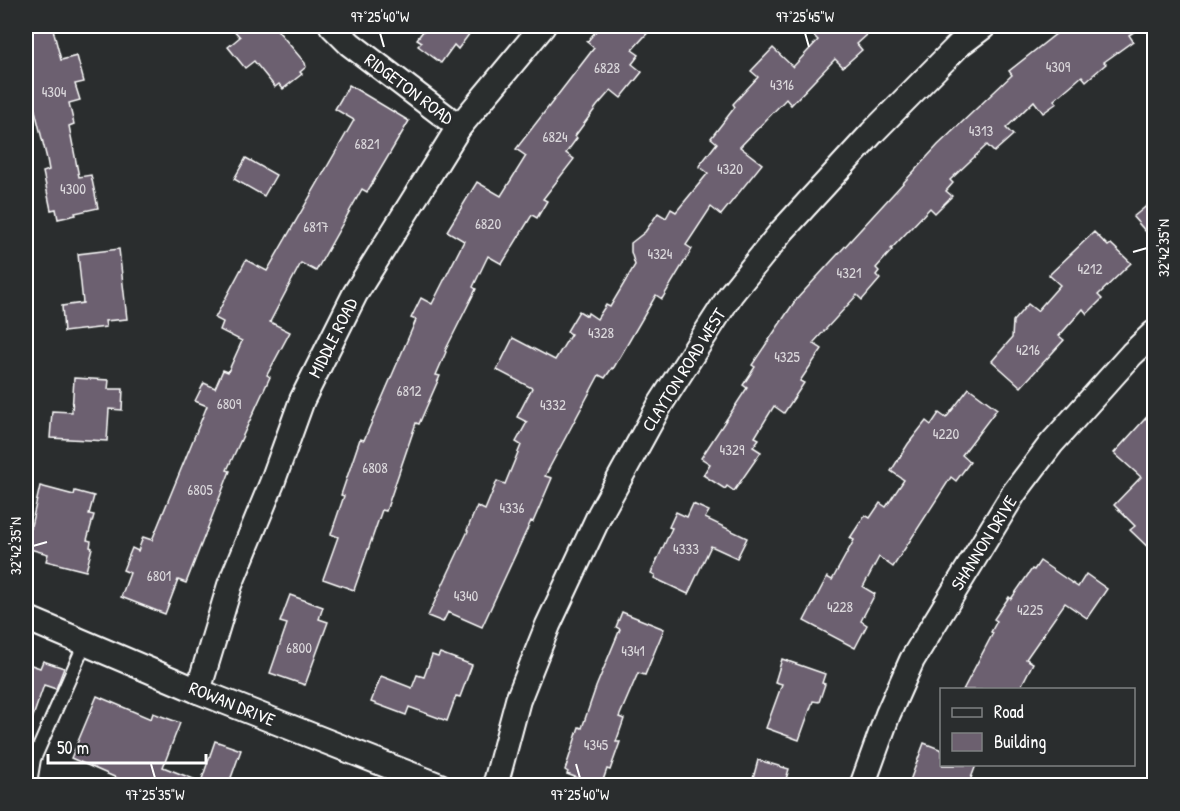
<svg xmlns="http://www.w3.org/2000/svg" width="1180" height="811" font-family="'Patrick Hand',sans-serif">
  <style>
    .building { fill: #6c606f; stroke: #fff; stroke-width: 1.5 }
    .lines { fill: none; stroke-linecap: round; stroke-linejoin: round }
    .lane-casing { stroke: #fff; stroke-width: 16 }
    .street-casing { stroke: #fff; stroke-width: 28 }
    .lane { stroke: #2a2d2e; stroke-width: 12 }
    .street { stroke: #2a2d2e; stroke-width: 24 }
    .ticks { fill: none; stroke: #fff; stroke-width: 2 }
    .labels { text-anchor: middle; stroke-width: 5; stroke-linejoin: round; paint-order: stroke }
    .number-label { font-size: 15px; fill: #dad7db }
    .street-label { font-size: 18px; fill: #fff; stroke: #2a2d2e }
    .neatline { fill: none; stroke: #fff; stroke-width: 2 }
    .ticks-label { font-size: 15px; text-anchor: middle; fill: #fff }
  </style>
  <rect width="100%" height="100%" fill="#2a2d2e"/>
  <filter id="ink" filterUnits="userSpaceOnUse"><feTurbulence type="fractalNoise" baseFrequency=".0167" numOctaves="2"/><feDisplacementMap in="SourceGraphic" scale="12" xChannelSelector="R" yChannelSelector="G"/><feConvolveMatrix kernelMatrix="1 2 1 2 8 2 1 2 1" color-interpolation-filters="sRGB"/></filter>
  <g filter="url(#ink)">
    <g class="building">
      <polygon points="26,26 52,26 61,60 77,56 84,82 75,84 80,100 69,103 74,124 69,126 79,177 91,175 98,208 75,213 76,215 58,219 56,209 51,210 43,172 49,170 47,159 26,74"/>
      <polygon points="230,26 274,26 305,63 306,67 300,72 302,74 283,89 279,84 275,87 254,61 245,68 228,47 240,37"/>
      <polygon points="427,26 460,26 470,33 458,49 454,45 441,63 418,46 422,42 417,39"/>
      <polygon points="600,26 654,26 632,50 639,55 632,64 642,72 621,98 611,90 597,106 575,136 577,138 566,153 574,159 543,199 547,201 537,218 532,215 502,264 488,256 473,287 476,289 445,351 446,352 436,375 440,376 419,424 416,423 386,511 382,510 354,590 323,579 338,537 331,534 344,496 341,495 360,439 364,440 416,320 411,318 421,298 432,304 464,241 447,231 477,182 501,196 526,156 516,149 594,48 587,42"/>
      <polygon points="804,26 877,26 857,44 862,50 843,67 835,59 791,105 786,99 740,147 762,164 721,215 711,207 686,245 692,249 662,299 656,295 613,369 612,368 605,378 599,375 545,476 552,478 533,522 531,521 482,627 448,612 443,622 428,616 468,531 467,530 477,506 485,510 497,481 505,484 521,445 516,442 527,422 517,417 532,388 497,370 513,338 555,360 571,334 567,331 579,311 587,316 588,313 597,319 606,305 610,307 635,265 631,252 631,243 645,232 658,213 666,218 671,209 676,212 708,173 699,166 717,143 711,138 735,107 733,104 758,77 751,71 773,48 793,67 818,40"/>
      <polygon points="1066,26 1143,26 1129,35 1133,41 1104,62 1106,64 1086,81 1082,76 1054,100 1057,103 1043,113 1034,101 1006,128 1013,135 994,152 987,145 950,180 953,183 946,191 952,196 935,213 930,208 891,249 892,250 876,268 879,271 876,275 880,279 862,300 857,295 813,343 822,349 800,381 804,383 784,413 774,406 755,437 759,439 753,447 761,452 734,491 727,486 725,489 703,475 710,464 701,458 747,388 743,385 755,367 752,365 795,301 938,145 1012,75 1009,71"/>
      <polygon points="349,85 409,121 367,192 362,189 316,271 301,263 270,322 290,332 267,375 270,377 227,470 230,471 186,583 178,580 165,614 121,597 130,573 123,570 132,548 138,551 143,537 152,540 200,423 207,406 195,401 204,383 215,388 223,370 228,372 242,341 220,330 223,322 215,318 246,260 267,271 354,120 335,109"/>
      <polygon points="246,158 276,175 264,196 234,179"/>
      <polygon points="1155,199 1155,242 1133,217"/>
      <polygon points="1094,232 1108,246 1111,244 1131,263 1098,295 1102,299 1087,314 1083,309 1059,336 1064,340 1021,387 992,361 1012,338 1013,321 1028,304 1037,311 1060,285 1049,275"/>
      <polygon points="119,249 127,319 105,321 106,327 64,332 62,306 83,303 78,254"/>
      <polygon points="74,378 109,380 108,389 123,389 122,410 109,409 107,441 50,438 52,411 72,412"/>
      <polygon points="969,388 997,409 962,455 970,462 956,481 951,477 893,567 879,557 863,587 875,594 861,621 867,625 855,648 804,621 827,577 832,580 854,540 850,538 865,515 870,518 880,503 886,507 904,480 891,471 908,444 926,421 931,425 939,413 946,418"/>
      <polygon points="1155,408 1155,554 1130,530 1135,526 1114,505 1141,477 1114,453"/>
      <polygon points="40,486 74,495 75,491 94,496 89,514 94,515 87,540 91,541 90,547 92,548 86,571 46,561 48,554 26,548"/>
      <polygon points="693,504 709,511 705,518 747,538 737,558 711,546 688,594 654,578 655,575 651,573 672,528 669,527 676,512 687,517"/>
      <polygon points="1040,561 1078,587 1086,574 1107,589 1087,618 1065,603 1026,659 1033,663 1019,690 963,690 993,633 991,632 997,621 994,619 1009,597 1011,599 1032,569 1034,570"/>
      <polygon points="290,595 323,607 319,619 328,622 305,685 270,673 287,624 280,622"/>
      <polygon points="622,612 664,629 645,675 638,673 619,717 624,719 616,742 620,742 610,770 607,769 601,786 599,786 567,774 568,772 565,770 579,727 582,728 596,687 620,629 616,627"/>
      <polygon points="440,653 472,665 460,697 456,696 447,721 409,707 406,715 371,702 381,676 412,688 417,675 424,677 432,655 438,657"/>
      <polygon points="782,659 825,674 822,683 825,684 819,702 813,701 799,740 766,728 782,684 775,682"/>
      <polygon points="43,661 64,668 56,689 44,685 28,731 26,730 26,663 40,668"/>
      <polygon points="97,696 151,719 153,713 180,723 163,767 201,782 215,741 241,750 228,786 135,786 71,758"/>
      <polygon points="924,743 942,750 942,765 976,765 968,786 908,786"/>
      <polygon points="758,760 789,769 784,786 751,786"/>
    </g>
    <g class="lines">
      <defs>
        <polyline id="lane" points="33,786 31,777 34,759 85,643"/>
        <g id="street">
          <polyline points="332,26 350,44 459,127"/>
          <polyline points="26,618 198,691 440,786"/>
          <polyline points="198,691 230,585 272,483 302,400 355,294 459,127 543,26"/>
          <polyline points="495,786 518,700 548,625 600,514 661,403 731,294 782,231 872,133 959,45 984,26"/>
          <polyline points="862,786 888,714 912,660 1014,493 1051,444 1132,354 1154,333"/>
        </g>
      </defs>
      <use href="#lane" class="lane-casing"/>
      <use href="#street" class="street-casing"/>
      <use href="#lane" class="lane"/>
      <use href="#street" class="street"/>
    </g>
  </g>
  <path class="ticks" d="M380 33 384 47M805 33 809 47M1133 252 1147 248M33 546 47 542M151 764 155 778M576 764 580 778"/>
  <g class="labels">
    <g class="number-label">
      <text x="1058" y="72">4309</text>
      <text x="607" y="73">6828</text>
      <text x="782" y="90">4316</text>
      <text x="54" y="97">4304</text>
      <text x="981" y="136">4313</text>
      <text x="555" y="142">6824</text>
      <text x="367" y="149">6821</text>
      <text x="730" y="174">4320</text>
      <text x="73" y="194">4300</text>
      <text x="488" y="229">6820</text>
      <text x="316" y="232">6817</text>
      <text x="660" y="259">4324</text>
      <text x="1090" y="274">4212</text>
      <text x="849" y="278">4321</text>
      <text x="601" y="338">4328</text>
      <text x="1028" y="355">4216</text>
      <text x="787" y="362">4325</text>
      <text x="409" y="396">6812</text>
      <text x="229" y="409">6809</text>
      <text x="553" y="410">4332</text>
      <text x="946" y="439">4220</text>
      <text x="732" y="455">4329</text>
      <text x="375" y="473">6808</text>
      <text x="200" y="495">6805</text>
      <text x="512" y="513">4336</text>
      <text x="686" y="554">4333</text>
      <text x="159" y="581">6801</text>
      <text x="466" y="601">4340</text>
      <text x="840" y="612">4228</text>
      <text x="1030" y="615">4225</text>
      <text x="299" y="653">6800</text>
      <text x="633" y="656">4341</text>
      <text x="596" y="750">4345</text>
    </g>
    <g class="street-label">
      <text transform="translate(409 89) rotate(37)" y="6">RIDGETON ROAD</text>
      <text transform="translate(333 338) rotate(-63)" y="6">MIDDLE ROAD</text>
      <text transform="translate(684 370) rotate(-58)" y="6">CLAYTON ROAD WEST</text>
      <text transform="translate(984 543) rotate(-58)" y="6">SHANNON DRIVE</text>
      <text transform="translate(232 704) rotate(22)" y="6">ROWAN DRIVE</text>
    </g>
  </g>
  <rect width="1180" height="811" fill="none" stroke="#2a2d2e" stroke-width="66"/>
  <rect x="940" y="688" width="195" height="78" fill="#2a2d2e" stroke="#7f8182" stroke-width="1.5"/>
  <rect x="952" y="708" width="30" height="9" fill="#2a2d2e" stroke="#7f8182" stroke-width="1.5"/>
  <text x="994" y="718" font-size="18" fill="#ffffff">Road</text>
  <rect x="952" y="733" width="30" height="18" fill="#6c606f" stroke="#7f8182" stroke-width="1.5"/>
  <text x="994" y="748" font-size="18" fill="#ffffff">Building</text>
  <path d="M48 754v9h158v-9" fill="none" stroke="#ffffff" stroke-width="3"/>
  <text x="57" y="754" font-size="18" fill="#ffffff" stroke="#2a2d2e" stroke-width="4.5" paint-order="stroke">50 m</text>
  <rect x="33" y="33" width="1114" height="745" class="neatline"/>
  <g class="ticks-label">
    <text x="380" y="22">97°25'40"W</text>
    <text x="805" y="22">97°25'45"W</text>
    <text transform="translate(1164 248) rotate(-90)" y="5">32°42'35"N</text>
    <text transform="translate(16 546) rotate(-90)" y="5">32°42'35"N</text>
    <text x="155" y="800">97°25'35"W</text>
    <text x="580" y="800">97°25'40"W</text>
  </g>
</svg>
